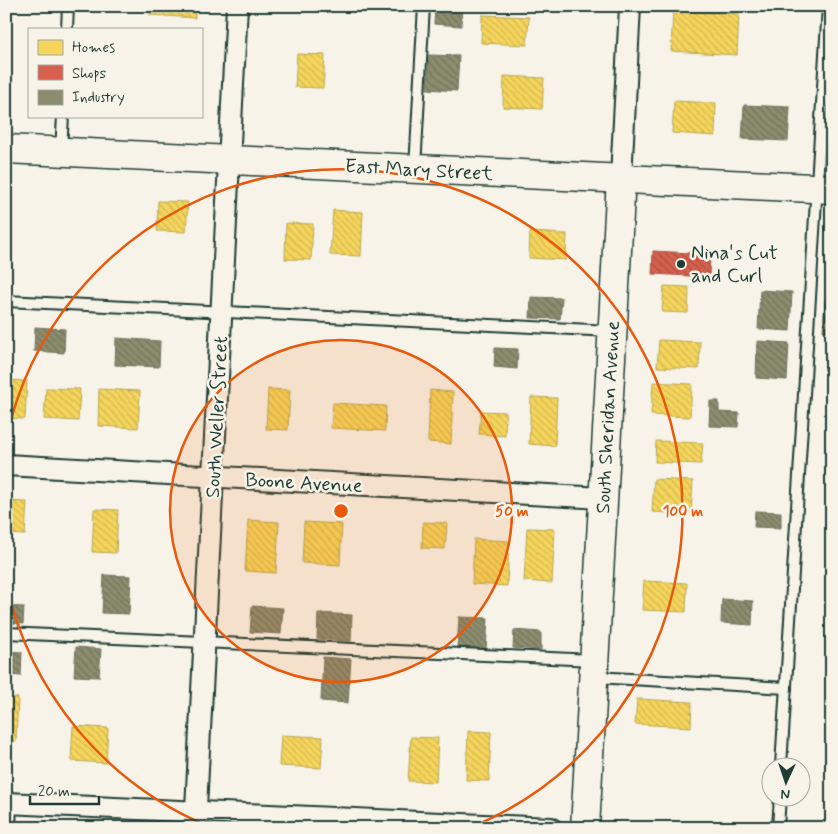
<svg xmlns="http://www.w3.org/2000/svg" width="838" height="834" font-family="Mynerve,sans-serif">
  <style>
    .homes { fill: url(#homes-back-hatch); stroke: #b6a750 }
    .shops { fill: url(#shops-back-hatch); stroke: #9f5646 }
    .industry { fill: url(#industry-back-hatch); stroke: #6b745d }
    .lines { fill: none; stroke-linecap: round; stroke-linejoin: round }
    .lane-casing { stroke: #1f3d34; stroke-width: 14 }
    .street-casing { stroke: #1f3d34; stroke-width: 24 }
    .secondary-casing { stroke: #1f3d34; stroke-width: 31 }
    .lane { stroke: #f7f3e8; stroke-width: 10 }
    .street { stroke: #f7f3e8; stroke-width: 20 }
    .secondary { stroke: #f7f3e8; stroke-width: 28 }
    .ring { fill: none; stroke: #e8590c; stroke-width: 2.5 }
    .poi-dot { fill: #1f3d34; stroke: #f7f3e8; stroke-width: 2 }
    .labels { text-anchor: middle; stroke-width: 5; stroke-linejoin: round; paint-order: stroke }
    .street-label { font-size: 20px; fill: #1f3d34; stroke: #f7f3e8 }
    .poi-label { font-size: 20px; fill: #1f3d34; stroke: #f7f3e8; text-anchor: start }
    .centre { fill: #e8590c; stroke: #f7f3e8; stroke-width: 2.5 }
    .ring-label { font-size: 15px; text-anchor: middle; font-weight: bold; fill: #e8590c; stroke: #f7f3e8; stroke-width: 5; stroke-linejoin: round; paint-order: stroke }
  </style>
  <defs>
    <pattern id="homes-back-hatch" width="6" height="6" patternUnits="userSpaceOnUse" patternTransform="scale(1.25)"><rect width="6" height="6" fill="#f6d55c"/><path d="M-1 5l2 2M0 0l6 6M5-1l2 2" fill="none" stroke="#d2b851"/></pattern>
    <pattern id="shops-back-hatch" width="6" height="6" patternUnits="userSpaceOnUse" patternTransform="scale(1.25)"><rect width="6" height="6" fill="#d6604d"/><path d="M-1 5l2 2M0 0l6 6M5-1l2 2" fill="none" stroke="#ad5041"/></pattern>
    <pattern id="industry-back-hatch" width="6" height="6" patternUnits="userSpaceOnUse" patternTransform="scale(1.25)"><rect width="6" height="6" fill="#8c8c6e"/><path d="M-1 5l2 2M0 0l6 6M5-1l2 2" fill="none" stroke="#72745b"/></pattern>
  </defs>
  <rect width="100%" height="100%" fill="#f7f3e8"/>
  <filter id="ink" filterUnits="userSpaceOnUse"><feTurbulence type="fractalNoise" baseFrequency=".02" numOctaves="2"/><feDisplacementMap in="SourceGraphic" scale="10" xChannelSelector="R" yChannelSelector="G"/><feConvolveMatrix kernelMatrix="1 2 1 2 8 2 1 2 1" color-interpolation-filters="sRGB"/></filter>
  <g filter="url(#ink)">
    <g class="homes">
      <polygon points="150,6 195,6 195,18 150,15"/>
      <polygon points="673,10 739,14 737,55 671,51"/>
      <polygon points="482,15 529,17 527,45 481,43"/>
      <polygon points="297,54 325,55 323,88 295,87"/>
      <polygon points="504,76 544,78 542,109 503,107"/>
      <polygon points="674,101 716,103 715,136 672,133"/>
      <polygon points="158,201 188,202 186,232 157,231"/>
      <polygon points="333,210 363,212 361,256 330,255"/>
      <polygon points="286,223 313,224 311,260 285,259"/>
      <polygon points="530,232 567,234 566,260 529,258"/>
      <polygon points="664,286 689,287 688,313 662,312"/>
      <polygon points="659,340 700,342 699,369 657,367"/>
      <polygon points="6,380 27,381 25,419 6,418"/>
      <polygon points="653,382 692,384 690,417 651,415"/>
      <polygon points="46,388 80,389 78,421 44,419"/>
      <polygon points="99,389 140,391 138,428 98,426"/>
      <polygon points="268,389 290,390 288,430 266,429"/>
      <polygon points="430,390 453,392 451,444 428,442"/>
      <polygon points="531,397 557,398 555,446 529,444"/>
      <polygon points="333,403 386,406 385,431 331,428"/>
      <polygon points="481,411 506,412 505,436 479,434"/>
      <polygon points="656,441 703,443 701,464 655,462"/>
      <polygon points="654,479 693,481 691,514 652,512"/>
      <polygon points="6,501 27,502 25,535 6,534"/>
      <polygon points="94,509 118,510 116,553 92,552"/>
      <polygon points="248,520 279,522 276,573 245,571"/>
      <polygon points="304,522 342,524 340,565 302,563"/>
      <polygon points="423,522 447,523 445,549 422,548"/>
      <polygon points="527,528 555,529 552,583 524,581"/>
      <polygon points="474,539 509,541 507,586 472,584"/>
      <polygon points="644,581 687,583 686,612 642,610"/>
      <polygon points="6,697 18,698 16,741 6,741"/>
      <polygon points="637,699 692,702 691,727 635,724"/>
      <polygon points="73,726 108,728 106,763 71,761"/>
      <polygon points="468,731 491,732 489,781 466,780"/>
      <polygon points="281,735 323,737 321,768 279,766"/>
      <polygon points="411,737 438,738 436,782 408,781"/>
    </g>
    <polygon class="shops" points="653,251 710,254 709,277 652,274"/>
    <g class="industry">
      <polygon points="435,6 462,6 461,26 434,24"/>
      <polygon points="759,6 803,6 803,9"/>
      <polygon points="429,55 459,56 457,91 427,89"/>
      <polygon points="6,56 9,56 7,81 6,81"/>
      <polygon points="830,58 832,58 832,85 829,85"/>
      <polygon points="744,105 790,107 788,141 742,139"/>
      <polygon points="760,290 792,292 790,331 758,329"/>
      <polygon points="531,297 562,298 560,319 530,318"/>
      <polygon points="825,299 832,300 832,331 823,331"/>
      <polygon points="35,327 65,329 64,353 34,351"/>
      <polygon points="116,338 160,341 159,367 115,365"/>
      <polygon points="757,341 789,343 787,380 756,378"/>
      <polygon points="495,348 518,349 517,369 494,367"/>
      <polygon points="710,401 719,401 719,412 739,413 738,427 709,426"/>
      <polygon points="755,511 781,512 781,528 754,527"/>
      <polygon points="104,575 131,576 129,614 102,613"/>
      <polygon points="722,599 753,601 752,625 721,623"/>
      <polygon points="6,606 24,607 23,624 6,623"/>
      <polygon points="252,606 283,608 281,634 250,632"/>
      <polygon points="318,613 352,615 351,641 317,639"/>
      <polygon points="459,617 488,618 486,649 457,648"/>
      <polygon points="514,630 541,632 541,650 513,648"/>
      <polygon points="76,647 101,649 99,677 74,676"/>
      <polygon points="6,651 22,652 21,676 6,675"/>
      <polygon points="323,657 351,659 348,703 321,701"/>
    </g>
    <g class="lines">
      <defs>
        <g id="lane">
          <polyline points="67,29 68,6"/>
          <polyline points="61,150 63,116"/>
          <polyline points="415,168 424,6"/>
          <polyline points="6,301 611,331"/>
          <polyline points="6,633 593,660"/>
          <polyline points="595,677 786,688"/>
          <polyline points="781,766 828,6"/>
          <polyline points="10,828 11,803"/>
          <polyline points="778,828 780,796"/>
        </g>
        <g id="street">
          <polyline points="621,178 630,6"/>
          <polyline points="6,465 603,498"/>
          <polyline points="6,803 551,828"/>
          <polyline points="195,828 237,6"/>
        </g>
        <g id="secondary">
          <polyline points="6,149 832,189"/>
          <polyline points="585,828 621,178"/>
        </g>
      </defs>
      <use href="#lane" class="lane-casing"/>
      <use href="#street" class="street-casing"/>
      <use href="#secondary" class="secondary-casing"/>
      <use href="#lane" class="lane"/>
      <use href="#street" class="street"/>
      <use href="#secondary" class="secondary"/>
    </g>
  </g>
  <circle cx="341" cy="511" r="171" fill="#e8590c" fill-opacity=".12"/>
  <g class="ring">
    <circle cx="341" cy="511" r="171"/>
    <path d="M210 827A342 342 0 0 1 6 582M6 440A342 342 0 1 1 472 827"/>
  </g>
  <circle class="poi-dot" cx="681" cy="264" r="5"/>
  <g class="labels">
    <g class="street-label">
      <text transform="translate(419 169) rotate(3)" y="7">East Mary Street</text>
      <text transform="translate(216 417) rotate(-87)" y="7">South Weller Street</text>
      <text transform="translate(607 417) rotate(-87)" y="7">South Sheridan Avenue</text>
      <text transform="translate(304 482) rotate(3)" y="7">Boone Avenue</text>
    </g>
    <g class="poi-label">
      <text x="691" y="259">Nina's Cut<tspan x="691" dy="23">and Curl</tspan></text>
    </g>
  </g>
  <circle cx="341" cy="511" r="8" class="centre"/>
  <g class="ring-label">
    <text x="512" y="516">50 m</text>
    <text x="683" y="516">100 m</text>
  </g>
  <rect width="838" height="834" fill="none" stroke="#f7f3e8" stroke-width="25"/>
  <rect x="12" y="12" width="813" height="809" fill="none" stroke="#1f3d34" stroke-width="2" filter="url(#ink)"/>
  <rect x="28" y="28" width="175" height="90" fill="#f7f3e8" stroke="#a1aaa0"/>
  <rect x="38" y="40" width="25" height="15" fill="#f6d55c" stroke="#a1aaa0"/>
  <text x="72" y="52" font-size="15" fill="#1f3d34">Homes</text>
  <rect x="38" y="65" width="25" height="15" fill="#d6604d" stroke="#a1aaa0"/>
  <text x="72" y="78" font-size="15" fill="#1f3d34">Shops</text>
  <rect x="38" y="90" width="25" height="15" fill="#8c8c6e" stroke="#a1aaa0"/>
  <text x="72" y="102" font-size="15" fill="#1f3d34">Industry</text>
  <g transform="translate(786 782) rotate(183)"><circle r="24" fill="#f7f3e8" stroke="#a1aaa0"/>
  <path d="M0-4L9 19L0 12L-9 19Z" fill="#1f3d34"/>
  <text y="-8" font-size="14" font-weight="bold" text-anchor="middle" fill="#1f3d34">N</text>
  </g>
  <path d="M30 796v8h69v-8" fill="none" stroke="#1f3d34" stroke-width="2.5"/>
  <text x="38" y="796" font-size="15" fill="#1f3d34" stroke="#f7f3e8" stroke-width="4" paint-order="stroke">20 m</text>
</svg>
